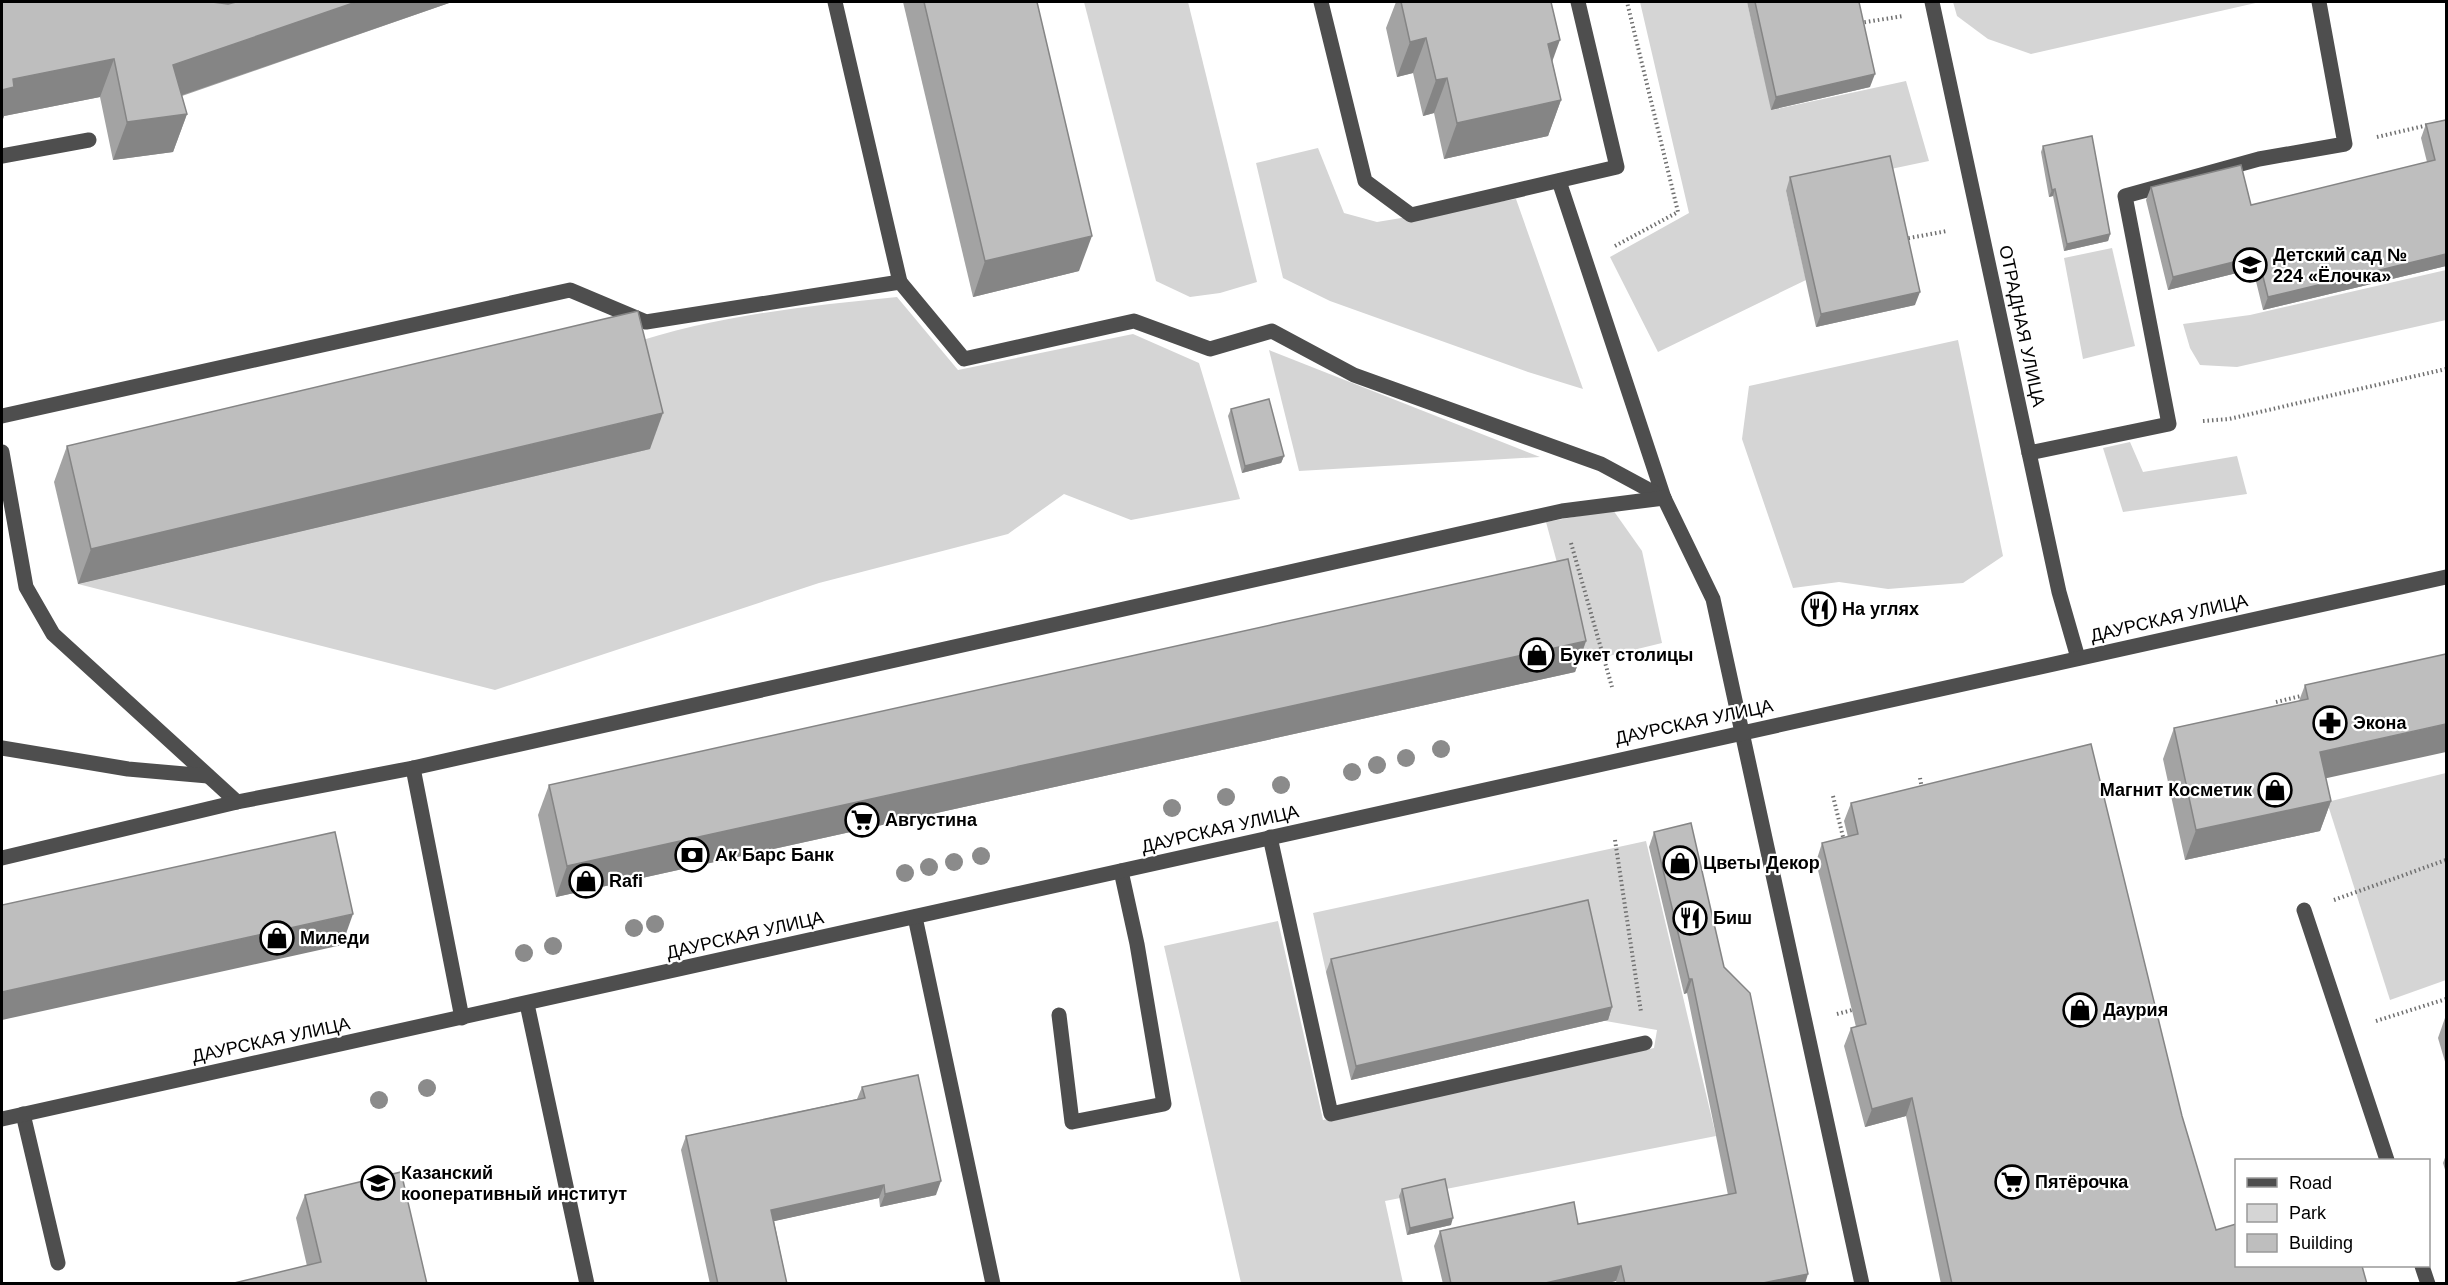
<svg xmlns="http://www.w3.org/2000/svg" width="2448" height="1285" font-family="Helvetica,sans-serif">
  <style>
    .green { fill: #d5d5d5 }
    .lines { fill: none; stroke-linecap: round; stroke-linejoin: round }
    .path { stroke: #707070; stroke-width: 4; stroke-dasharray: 1.5 3; stroke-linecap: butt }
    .minor { stroke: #4e4e4e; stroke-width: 15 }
    .tree { fill: #8b8b8b }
    .wall { fill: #a3a3a3 }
    .shaded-wall { fill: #858585 }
    .building { fill: #bebebe; stroke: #858585; stroke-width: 1.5 }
    .labels { text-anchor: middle; stroke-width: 4.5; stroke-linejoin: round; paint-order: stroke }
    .poi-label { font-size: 18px; font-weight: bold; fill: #000; stroke: #fff; text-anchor: start }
    .street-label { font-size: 18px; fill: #000; stroke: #fff }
  </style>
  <rect width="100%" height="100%" fill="#fff"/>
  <g class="green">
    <polygon points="1084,2 1188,2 1257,282 1220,293 1190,297 1156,281"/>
    <polygon points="1640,2 1747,2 1772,110 1906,81 1929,161 1786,191 1806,280 1658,352 1610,257 1689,213"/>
    <polygon points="1953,2 2260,2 2031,54 1988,39 1957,16"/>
    <polygon points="1318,148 1344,213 1377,222 1516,199 1583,389 1528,372 1330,301 1283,278 1256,163"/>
    <polygon points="2112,248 2135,346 2083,359 2064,258"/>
    <polygon points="2446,270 2446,320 2237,367 2200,365 2190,348 2183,324 2250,315"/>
    <path d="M897 297 958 370 1133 334 1199 363 1240 499 1131 520 1064 494 1008 534 819 583 495 690 78 584 649 449 625 346C711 316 806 306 897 297Z"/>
    <polygon points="1958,340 2003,556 1963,583 1888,589 1839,582 1793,588 1742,439 1749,386"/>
    <polygon points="1269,350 1540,457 1299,471"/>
    <polygon points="2130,442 2143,472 2237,456 2247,494 2123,512 2103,448"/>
    <polygon points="1613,510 1642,551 1662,643 1584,662 1546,522"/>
    <polygon points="2446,773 2446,980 2390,1000 2327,802"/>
    <polygon points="1646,841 1716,1136 1385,1201 1403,1283 1241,1283 1164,946 1278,921 1323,1120 1654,1048 1657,1030 1326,972 1313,913"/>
  </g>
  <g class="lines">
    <g class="path">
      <polyline points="1860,23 1903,16"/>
      <polyline points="2377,137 2428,125"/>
      <polyline points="1904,239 1947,231"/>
      <polyline points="1615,246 1678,212 1627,2"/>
      <polyline points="2203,421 2229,419 2446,369"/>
      <polyline points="1571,543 1612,687"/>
      <polyline points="2276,702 2305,695"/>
      <polyline points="1920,778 1922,789"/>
      <polyline points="1833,796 1844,841"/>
      <polyline points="1615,840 1641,1012"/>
      <polyline points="2334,900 2446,860"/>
      <polyline points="1837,1014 1856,1009"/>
      <polyline points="2376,1021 2446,999"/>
    </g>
    <g class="minor">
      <polyline points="835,2 900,282"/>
      <polyline points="1321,2 1365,181 1411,215 1617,167 1578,2"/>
      <polyline points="1932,2 2059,592 2078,658"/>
      <polyline points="2,156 89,140"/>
      <polyline points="1559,181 1664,498"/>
      <polyline points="2,416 570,290 646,322 900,282 964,359 1134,321 1210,349 1272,331 1354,375 1601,464 1664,498"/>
      <polyline points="2,452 26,587 53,634 237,802 413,768"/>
      <polyline points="2029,453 2169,424 2125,196 2259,159 2345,144 2319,2"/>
      <polyline points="2,748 128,769 208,776"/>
      <polyline points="1270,837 1331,1114 1645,1043"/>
      <polyline points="2,858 237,802"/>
      <polyline points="2304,910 2387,1160"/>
      <polyline points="915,917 993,1284"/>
      <polyline points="527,1004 587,1284"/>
      <polyline points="1059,1015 1072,1122 1164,1104 1137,944 1121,871"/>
      <polyline points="462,1018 413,768 1562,511 1664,498 1713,599 1862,1284"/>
      <polyline points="23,1114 58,1263"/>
      <polyline points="2,1119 2446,577"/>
      <polyline points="2422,1266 2428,1284"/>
    </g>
  </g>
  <g class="tree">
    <circle cx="1441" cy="749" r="9"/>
    <circle cx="1406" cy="758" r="9"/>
    <circle cx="1377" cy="765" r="9"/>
    <circle cx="1352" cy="772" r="9"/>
    <circle cx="1281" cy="785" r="9"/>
    <circle cx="1226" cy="797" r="9"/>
    <circle cx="1172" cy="808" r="9"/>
    <circle cx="981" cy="856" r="9"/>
    <circle cx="954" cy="862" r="9"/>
    <circle cx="929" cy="867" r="9"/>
    <circle cx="905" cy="873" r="9"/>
    <circle cx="655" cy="924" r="9"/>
    <circle cx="634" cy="928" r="9"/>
    <circle cx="553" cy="946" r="9"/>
    <circle cx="524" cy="953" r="9"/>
    <circle cx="427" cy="1088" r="9"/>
    <circle cx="379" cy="1100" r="9"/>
  </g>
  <g class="wall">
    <polygon points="2,2 452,2 182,96 187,114 173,152 113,160 100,97 4,116 2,122"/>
    <polygon points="903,2 1037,2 1079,271 973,297"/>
    <polygon points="1396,2 1551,2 1552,60 1561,100 1548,136 1444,159 1434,113 1423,116 1413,73 1397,77 1386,28"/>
    <polygon points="1747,2 1859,2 1870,87 1771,110"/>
    <polygon points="2446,120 2446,266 2263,310 2253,269 2168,290 2146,200 2151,187 2251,205 2427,162 2421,138 2426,124"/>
    <polygon points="2043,146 2110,234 2108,241 2064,251 2053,196 2049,197 2041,152"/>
    <polygon points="1790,177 1915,305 1816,327 1786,191"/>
    <polygon points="1231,409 1284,456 1281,463 1242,473 1228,416"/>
    <polygon points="67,446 650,449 78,584 54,482"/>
    <polygon points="1586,641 1575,672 556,897 538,815 549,785"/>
    <polygon points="2305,685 2331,801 2320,831 2185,860 2163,759 2174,728 2299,701"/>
    <polygon points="1851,803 2182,1116 2216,1230 2367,1284 1941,1284 1906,1116 1865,1127 1844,1046 1851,1028 1856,1027 1816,862 1822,843 1848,837 1844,821"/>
    <polygon points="1654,832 1724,967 1805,1284 1617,1284 1616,1281 1603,1284 1443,1284 1434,1246 1440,1231 1578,1224 1728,1195 1687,993 1684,994 1649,847"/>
    <polygon points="1331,959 1612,1007 1608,1020 1351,1080 1326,972"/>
    <polygon points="2446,1015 2446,1065 2438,1038"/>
    <polygon points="862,1087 936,1195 880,1207 879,1198 774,1221 787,1284 710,1284 681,1150 686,1136 857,1099"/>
    <polygon points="2446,1155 2446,1173 2443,1163"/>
    <polygon points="1402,1189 1451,1225 1407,1235 1399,1196"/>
    <polygon points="305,1195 427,1284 307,1266 296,1218"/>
  </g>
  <g class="shaded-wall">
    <polygon points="218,2 274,2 210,23"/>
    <polygon points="356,2 452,2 159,103 173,65"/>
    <polygon points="1426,38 1413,73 1397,77 1410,42"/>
    <polygon points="1560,40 1547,76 1548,44"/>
    <polygon points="114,59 100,97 4,116 2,122 2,90 13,79"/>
    <polygon points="1875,74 1870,87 1771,110 1776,97"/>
    <polygon points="1447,78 1434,113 1423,116 1436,80"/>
    <polygon points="1561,100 1548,136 1444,159 1457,123"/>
    <polygon points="187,114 173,152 113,160 127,122"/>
    <polygon points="2055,189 2053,196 2049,197 2052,190"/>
    <polygon points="2110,234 2108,241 2064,251 2067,244"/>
    <polygon points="1092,236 1079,271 973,297 985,261"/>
    <polygon points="2446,254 2446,266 2263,310 2268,297"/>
    <polygon points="2258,256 2253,269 2168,290 2173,277"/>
    <polygon points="1920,292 1915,305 1816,327 1821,314"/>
    <polygon points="663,413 650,449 78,584 91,549"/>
    <polygon points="1284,456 1281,463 1242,473 1245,466"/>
    <polygon points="1586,641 1575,672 556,897 567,866"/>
    <polygon points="2446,724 2446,752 2309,782 2320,752"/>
    <polygon points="2331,801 2320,831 2185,860 2196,830"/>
    <polygon points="353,914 342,945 2,1020 2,992"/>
    <polygon points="1689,979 1692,979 1687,993 1684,994"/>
    <polygon points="1612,1007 1608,1020 1351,1080 1356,1066"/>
    <polygon points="1912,1098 1906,1116 1865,1127 1872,1109"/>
    <polygon points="941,1181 936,1195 880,1207 885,1194"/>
    <polygon points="884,1185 879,1198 766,1223 771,1210"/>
    <polygon points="1453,1218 1451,1225 1407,1235 1410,1228"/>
    <polygon points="1621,1266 1616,1281 1603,1284 1541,1284"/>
    <polygon points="1808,1274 1805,1284 1758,1284"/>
  </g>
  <g class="building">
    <polygon points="2,2 212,2 228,4 236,2 356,2 173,65 187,114 127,122 114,59 13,79 14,87 2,90"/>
    <polygon points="924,2 1037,2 1092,236 985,261"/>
    <polygon points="1401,2 1551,2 1560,40 1548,44 1561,100 1457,123 1447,78 1436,80 1426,38 1410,42"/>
    <polygon points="1755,2 1859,2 1875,74 1776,97"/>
    <polygon points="2446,120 2446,254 2268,297 2258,256 2173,277 2151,187 2241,165 2251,205 2435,160 2426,124"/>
    <polygon points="2092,136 2110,234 2067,244 2055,189 2052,190 2043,146"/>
    <polygon points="1890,156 1920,292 1821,314 1790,177"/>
    <polygon points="638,311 663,413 91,549 67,446"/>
    <polygon points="1269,399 1284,456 1245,466 1231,409"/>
    <polygon points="1568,559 1586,641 567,866 549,785"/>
    <polygon points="2446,654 2446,724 2320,752 2331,801 2196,830 2174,728 2308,699 2305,685"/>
    <polygon points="2091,744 2182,1116 2216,1230 2236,1224 2236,1266 2362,1266 2367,1284 1952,1284 1912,1098 1872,1109 1851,1028 1866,1024 1822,843 1858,834 1851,803"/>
    <polygon points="1691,823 1724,967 1750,993 1808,1274 1758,1284 1625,1284 1621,1266 1541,1284 1451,1284 1440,1231 1574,1202 1578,1224 1736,1193 1692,979 1689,979 1654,832"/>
    <polygon points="335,832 353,914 2,992 2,905"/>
    <polygon points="1588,900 1612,1007 1356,1066 1331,959"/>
    <polygon points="918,1075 941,1181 885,1194 884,1185 771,1210 787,1284 718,1284 686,1136 865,1098 862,1087"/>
    <polygon points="401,1172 427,1284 230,1284 321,1262 305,1195"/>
    <polygon points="1445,1179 1453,1218 1410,1228 1402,1189"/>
  </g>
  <defs>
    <symbol id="school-ring" viewBox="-11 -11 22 22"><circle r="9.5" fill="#fff" stroke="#000" stroke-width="1.5"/><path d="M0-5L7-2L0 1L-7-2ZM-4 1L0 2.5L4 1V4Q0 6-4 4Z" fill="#000"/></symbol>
    <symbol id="restaurant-ring" viewBox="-11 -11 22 22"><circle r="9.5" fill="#fff" stroke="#000" stroke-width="1.5"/><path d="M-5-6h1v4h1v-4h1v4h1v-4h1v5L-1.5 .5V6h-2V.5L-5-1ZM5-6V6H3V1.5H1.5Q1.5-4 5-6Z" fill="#000"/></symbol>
    <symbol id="shop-ring" viewBox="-11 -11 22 22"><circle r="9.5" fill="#fff" stroke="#000" stroke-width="1.5"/><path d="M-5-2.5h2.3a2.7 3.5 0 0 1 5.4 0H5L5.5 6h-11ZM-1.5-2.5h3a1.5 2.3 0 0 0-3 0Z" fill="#000"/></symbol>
    <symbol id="pharmacy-ring" viewBox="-11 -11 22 22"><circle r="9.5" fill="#fff" stroke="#000" stroke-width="1.5"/><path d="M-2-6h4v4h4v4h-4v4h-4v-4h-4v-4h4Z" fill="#000"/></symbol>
    <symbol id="supermarket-ring" viewBox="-11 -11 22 22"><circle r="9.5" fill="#fff" stroke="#000" stroke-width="1.5"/><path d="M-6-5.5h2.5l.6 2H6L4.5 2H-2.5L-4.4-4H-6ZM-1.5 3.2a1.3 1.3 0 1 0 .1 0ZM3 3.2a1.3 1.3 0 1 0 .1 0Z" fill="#000"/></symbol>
    <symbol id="bank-ring" viewBox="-11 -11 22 22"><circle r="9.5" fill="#fff" stroke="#000" stroke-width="1.5"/><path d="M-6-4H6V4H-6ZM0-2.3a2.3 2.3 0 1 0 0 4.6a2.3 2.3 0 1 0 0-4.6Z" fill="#000"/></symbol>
    <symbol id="university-ring" viewBox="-11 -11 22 22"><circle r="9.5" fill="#fff" stroke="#000" stroke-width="1.5"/><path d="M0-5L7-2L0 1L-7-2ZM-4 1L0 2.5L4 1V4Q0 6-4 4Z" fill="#000"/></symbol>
  </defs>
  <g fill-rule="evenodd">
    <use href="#school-ring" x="2231" y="246" width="38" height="38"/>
    <use href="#restaurant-ring" x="1800" y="590" width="38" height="38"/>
    <use href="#shop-ring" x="1518" y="636" width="38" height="38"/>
    <use href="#pharmacy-ring" x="2311" y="704" width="38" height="38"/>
    <use href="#shop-ring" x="2256" y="771" width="38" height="38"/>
    <use href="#supermarket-ring" x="843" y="801" width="38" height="38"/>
    <use href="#bank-ring" x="673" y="836" width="38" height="38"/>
    <use href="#shop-ring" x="1661" y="844" width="38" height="38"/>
    <use href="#shop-ring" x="567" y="862" width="38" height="38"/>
    <use href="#restaurant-ring" x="1671" y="899" width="38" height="38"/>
    <use href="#shop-ring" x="258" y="919" width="38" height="38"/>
    <use href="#shop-ring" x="2061" y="991" width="38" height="38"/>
    <use href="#supermarket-ring" x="1993" y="1163" width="38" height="38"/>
    <use href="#university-ring" x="359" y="1164" width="38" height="38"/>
  </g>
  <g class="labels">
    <g class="poi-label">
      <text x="2273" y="261">Детский сад №<tspan x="2273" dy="21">224 «Ёлочка»</tspan></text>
      <text x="1842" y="615">На углях</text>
      <text x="1560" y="661">Букет столицы</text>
      <text x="2353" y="729">Экона</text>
      <text x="2252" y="796" text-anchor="end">Магнит Косметик</text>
      <text x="885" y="826">Августина</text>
      <text x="715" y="861">Ак Барс Банк</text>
      <text x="1703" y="869">Цветы Декор</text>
      <text x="609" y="887">Rafi</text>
      <text x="1713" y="924">Биш</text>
      <text x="300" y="944">Миледи</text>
      <text x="2103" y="1016">Даурия</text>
      <text x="401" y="1179">Казанский<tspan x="401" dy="21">кооперативный институт</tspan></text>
      <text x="2035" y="1188">Пятёрочка</text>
    </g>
    <g class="street-label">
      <text transform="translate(2022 326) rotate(78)" y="6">ОТРАДНАЯ УЛИЦА</text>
      <text transform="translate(2169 618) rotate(-13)" y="6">ДАУРСКАЯ УЛИЦА</text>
      <text transform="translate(1694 722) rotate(-12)" y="6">ДАУРСКАЯ УЛИЦА</text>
      <text transform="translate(1220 829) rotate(-13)" y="6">ДАУРСКАЯ УЛИЦА</text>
      <text transform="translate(745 935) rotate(-13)" y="6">ДАУРСКАЯ УЛИЦА</text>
      <text transform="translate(271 1040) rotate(-12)" y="6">ДАУРСКАЯ УЛИЦА</text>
    </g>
  </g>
  <rect width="2448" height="1285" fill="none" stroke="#000000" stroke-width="6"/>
  <rect x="2235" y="1159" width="195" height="108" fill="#ffffff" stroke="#999999" stroke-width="1.5"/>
  <rect x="2247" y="1178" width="30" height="9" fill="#4e4e4e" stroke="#999999" stroke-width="1.5"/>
  <text x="2289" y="1189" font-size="18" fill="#000000">Road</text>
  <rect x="2247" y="1204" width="30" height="18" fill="#d5d5d5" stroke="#999999" stroke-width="1.5"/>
  <text x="2289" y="1219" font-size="18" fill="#000000">Park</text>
  <rect x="2247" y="1234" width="30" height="18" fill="#bebebe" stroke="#999999" stroke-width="1.5"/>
  <text x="2289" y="1249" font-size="18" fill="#000000">Building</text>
</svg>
